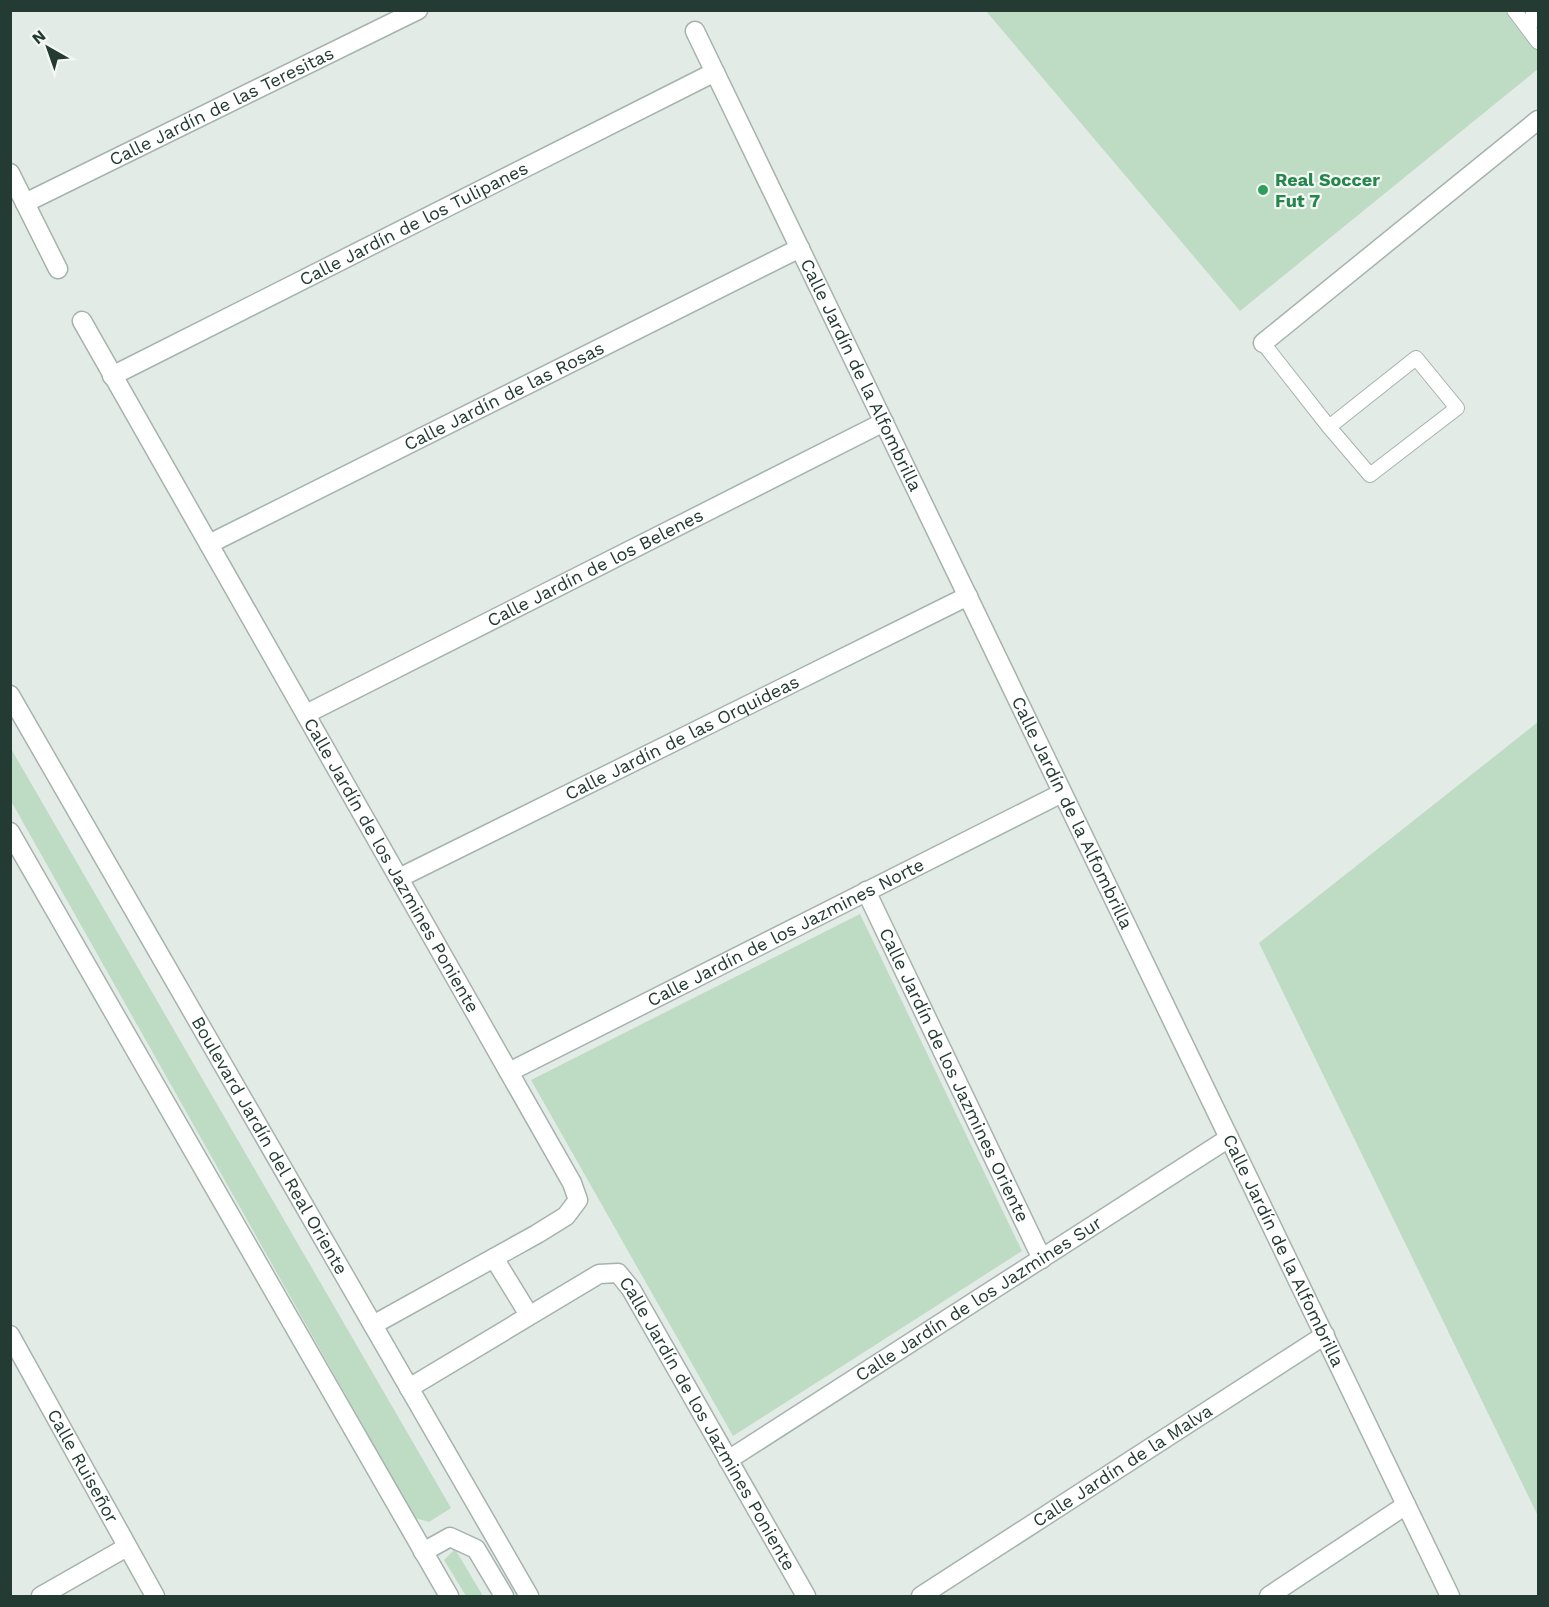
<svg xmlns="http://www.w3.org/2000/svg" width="1549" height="1607" font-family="'Work Sans',sans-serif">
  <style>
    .green { fill: #bedbc3 }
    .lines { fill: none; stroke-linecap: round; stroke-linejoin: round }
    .lane-casing { stroke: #a6b3ad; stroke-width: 16 }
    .street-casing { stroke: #a6b3ad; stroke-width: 21 }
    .lane { stroke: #fff; stroke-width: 14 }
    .street { stroke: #fff; stroke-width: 18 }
    .leisure-dot { fill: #2e9e5b; stroke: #f3f8f5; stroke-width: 2 }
    .labels { text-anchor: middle; stroke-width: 4.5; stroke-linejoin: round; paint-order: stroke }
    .street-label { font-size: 18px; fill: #243b33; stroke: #f3f8f5 }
    .leisure-label { font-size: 18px; font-weight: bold; fill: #27864d; stroke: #f3f8f5; text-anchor: start }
  </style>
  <rect width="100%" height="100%" fill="#e3ebe7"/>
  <g class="green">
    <polygon points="986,11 1538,11 1538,69 1240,311"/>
    <polygon points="1538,722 1538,1516 1259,943"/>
    <polygon points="10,747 451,1508 429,1522 415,1518 11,801"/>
    <polygon points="860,914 1022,1251 733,1436 531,1080"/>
    <polygon points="455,1549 483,1596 466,1596 444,1560"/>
  </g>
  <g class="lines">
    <defs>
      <g id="lane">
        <polyline points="1514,10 1538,42"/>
        <polyline points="1529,29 1534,10"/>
        <polyline points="1263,343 1329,427 1370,475 1457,408 1416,358 1329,427"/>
      </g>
      <g id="street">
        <path id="s1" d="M695 31 1450 1596"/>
        <polyline points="10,173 58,269"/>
        <path id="s2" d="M25 203 418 10"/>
        <path id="s3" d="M82 321 572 1183 578 1200 566 1216 537 1234 373 1325"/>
        <polyline points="1263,343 1538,120"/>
        <path id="s4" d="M112 376 715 72"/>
        <path id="s5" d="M209 544 800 248"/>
        <path id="s6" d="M10 695 529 1596"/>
        <path id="s7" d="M306 714 884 422"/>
        <polyline points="10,832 449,1596"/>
        <path id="s8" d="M399 878 968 596"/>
        <path id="s9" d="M866 891 1042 1259"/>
        <path id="s10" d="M509 1072 1062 793"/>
        <polyline points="494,1258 529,1315"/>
        <path id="s11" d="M10 1335 155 1596"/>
        <path id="s12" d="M409 1388 599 1274 618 1273 631 1289 806 1596"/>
        <path id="s13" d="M728 1460 1229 1138"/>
        <polyline points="423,1552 450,1537 476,1549 504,1596"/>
        <polyline points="41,1596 127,1547"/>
        <path id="s14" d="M921 1596 1325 1335"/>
        <polyline points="1269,1596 1406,1505"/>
      </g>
    </defs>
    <use href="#lane" class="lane-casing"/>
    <use href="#street" class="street-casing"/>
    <use href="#lane" class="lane"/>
    <use href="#street" class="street"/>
  </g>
  <circle class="leisure-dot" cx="1263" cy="190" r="6"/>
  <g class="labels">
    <g class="street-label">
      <text dy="6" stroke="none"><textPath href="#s2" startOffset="219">Calle Jardín de las Teresitas</textPath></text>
      <text dy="6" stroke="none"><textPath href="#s4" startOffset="338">Calle Jardín de los Tulipanes</textPath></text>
      <text dy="6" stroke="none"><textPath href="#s1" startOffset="382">Calle Jardín de la Alfombrilla</textPath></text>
      <text dy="6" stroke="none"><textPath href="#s5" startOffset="330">Calle Jardín de las Rosas</textPath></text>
      <text dy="6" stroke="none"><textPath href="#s7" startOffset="324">Calle Jardín de los Belenes</textPath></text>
      <text dy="6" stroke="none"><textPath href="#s8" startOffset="316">Calle Jardín de las Orquideas</textPath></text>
      <text dy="6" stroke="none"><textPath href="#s1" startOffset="868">Calle Jardín de la Alfombrilla</textPath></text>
      <text dy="6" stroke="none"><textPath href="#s3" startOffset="626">Calle Jardín de los Jazmines Poniente</textPath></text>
      <text dy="6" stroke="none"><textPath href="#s10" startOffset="310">Calle Jardín de los Jazmines Norte</textPath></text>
      <text dy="6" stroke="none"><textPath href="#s9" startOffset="204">Calle Jardín de los Jazmines Oriente</textPath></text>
      <text dy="6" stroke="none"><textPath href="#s6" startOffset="520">Boulevard Jardín del Real Oriente</textPath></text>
      <text dy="6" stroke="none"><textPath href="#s1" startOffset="1354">Calle Jardín de la Alfombrilla</textPath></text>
      <text dy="6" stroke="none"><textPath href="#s13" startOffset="298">Calle Jardín de los Jazmines Sur</textPath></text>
      <text dy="6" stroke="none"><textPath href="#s12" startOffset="416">Calle Jardín de los Jazmines Poniente</textPath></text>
      <text dy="6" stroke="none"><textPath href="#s11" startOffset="150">Calle Ruiseñor</textPath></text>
      <text dy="6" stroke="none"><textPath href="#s14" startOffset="240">Calle Jardín de la Malva</textPath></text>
    </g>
    <g class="leisure-label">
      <text x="1275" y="186">Real Soccer<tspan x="1275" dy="21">Fut 7</tspan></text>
    </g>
  </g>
  <rect width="1549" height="1607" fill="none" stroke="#243b33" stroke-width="24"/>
  <g transform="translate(48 48) rotate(320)" stroke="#f3f8f5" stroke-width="4.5" paint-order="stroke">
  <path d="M0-4.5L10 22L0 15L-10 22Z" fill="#243b33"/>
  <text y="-9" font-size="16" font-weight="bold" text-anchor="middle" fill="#243b33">N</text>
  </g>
</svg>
